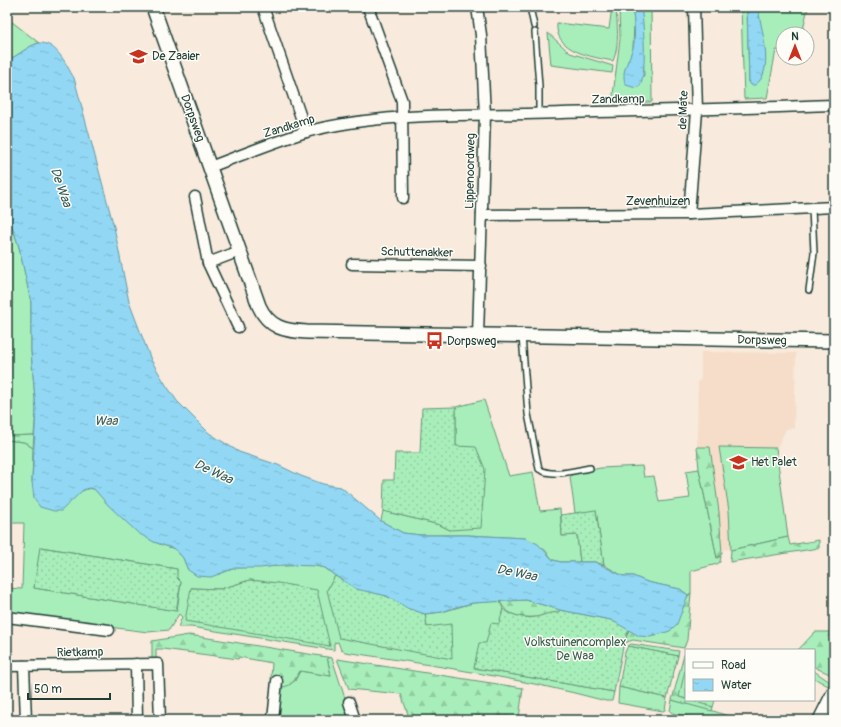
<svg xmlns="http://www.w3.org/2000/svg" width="841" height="727" font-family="Pangolin,sans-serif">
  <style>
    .built { fill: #f5ddc9 }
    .grass { fill: #a8eeba; stroke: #649677; fill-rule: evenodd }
    .forest { fill: url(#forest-firs); stroke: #649677 }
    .garden { fill: url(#garden-dots); stroke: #649677 }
    .water { fill: url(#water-ripples); stroke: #649aa7 }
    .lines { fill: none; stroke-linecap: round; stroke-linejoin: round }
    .service-casing { stroke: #1f3d34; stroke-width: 8 }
    .minor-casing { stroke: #1f3d34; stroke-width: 13 }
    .tertiary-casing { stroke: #1f3d34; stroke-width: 16 }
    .service { stroke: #fdfcf7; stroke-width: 5 }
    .minor { stroke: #fdfcf7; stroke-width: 10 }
    .tertiary { stroke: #fdfcf7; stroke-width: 13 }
    .labels { text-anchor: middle; stroke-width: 3; stroke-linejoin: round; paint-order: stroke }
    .poi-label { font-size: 12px; fill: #1f3d34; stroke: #fdfcf7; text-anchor: start }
    .street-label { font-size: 12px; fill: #1f3d34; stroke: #fdfcf7 }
    .park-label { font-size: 12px; fill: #3a604f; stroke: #fdfcf7 }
    .water-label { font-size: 13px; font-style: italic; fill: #365c5a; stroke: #fdfcf7 }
  </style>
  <defs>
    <pattern id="forest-firs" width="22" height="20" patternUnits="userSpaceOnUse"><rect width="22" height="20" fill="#a8eeba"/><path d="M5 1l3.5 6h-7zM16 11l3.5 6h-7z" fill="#90cda0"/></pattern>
    <pattern id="garden-dots" width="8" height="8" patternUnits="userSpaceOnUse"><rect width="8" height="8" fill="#a8eeba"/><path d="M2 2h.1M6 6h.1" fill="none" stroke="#90cda0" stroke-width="1.8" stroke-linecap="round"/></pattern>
    <pattern id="water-ripples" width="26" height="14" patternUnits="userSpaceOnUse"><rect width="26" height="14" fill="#92d8f4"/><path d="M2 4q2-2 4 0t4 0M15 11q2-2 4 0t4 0" fill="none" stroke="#7dbad2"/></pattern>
  </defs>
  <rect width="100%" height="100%" fill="#f8eadc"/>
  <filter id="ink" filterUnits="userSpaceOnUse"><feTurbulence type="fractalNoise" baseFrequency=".025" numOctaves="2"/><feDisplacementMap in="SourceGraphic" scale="8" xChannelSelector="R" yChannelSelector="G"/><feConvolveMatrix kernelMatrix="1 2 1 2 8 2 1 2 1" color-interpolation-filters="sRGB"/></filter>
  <g filter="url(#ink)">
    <polygon class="built" points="701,352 796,353 794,428 786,429 776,450 787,537 713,552 697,447 698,381 701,380"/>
    <g class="grass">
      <path d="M612 7H616C617 24 620 45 613 61 593 57 554 52 557 23L609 29Z"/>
      <polygon points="619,7 632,7 634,21 633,48 624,73 644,76 641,7 651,7 652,102 612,103 620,39"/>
      <polygon points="741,7 747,7 749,82 761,79 765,67 765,54 758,7 808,7 802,34 783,34 783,51 776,50 767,98 744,99"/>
      <path d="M7 18 39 43C27 46 19 56 7 60Z"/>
      <polygon points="548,33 570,53 613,66 612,73 551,65"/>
      <polygon points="7,211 19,247 31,302 31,351 36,410 34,435 7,436"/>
      <polygon points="484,400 509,476 533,472 540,511 560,509 562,536 577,535 580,562 561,562 553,560 545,550 525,538 467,535 420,535 403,533 381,521 383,511 440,525 450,530 456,447 456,407"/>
      <path d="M7 440 24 442 33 448 32 482 61 511C70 502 81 486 94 489L154 542 175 549 183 558 188 570 219 574 235 568 310 565 325 568 335 576 327 590 427 627 425 614 442 612 473 603 500 601 503 609 499 624 486 644 475 668 614 692 612 701H606C520 678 433 665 345 652L341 650 338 642 334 643V650L191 627H178L182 617 179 614 169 630 148 632 7 614V588L22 589 24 523H7ZM41 547 177 569 176 578 181 582 177 611 34 588ZM250 580 286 585 330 646 191 588 221 589Z"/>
      <polygon points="719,447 776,448 788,537 731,550 729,511"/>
      <polygon points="642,466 644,477 654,476 659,502 690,498 686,471 699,469 717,558 721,556 720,562 717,564 691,571 691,593 688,595 680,589 647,582 633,576 623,576 604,565 596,511 575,513 570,477 573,473 601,468"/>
      <polygon points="631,644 679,651 678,656 628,646"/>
      <polygon points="327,657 332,658 352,720 277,720 280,687 295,681 300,671 331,676"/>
      <polygon points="686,666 686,699 679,697 678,694"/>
      <polygon points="619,687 667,698 665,710 663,711 618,703"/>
      <polygon points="672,700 708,709 739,720 704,720 672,713 670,711"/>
      <polygon points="688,700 715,700 713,707"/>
    </g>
    <g class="forest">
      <polygon points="34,435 33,448 24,442 7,440 7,436"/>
      <polygon points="697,447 710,447 719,512 722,554 717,558 699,469"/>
      <polygon points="788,537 790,545 819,540 819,548 730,562 731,550"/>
      <polygon points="691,593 687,640 684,648 633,640 627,642 623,647 629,629 639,636 682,612 684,601"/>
      <path d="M513 600H526L560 610 558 613C550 612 545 616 537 617 522 618 506 616 500 601Z"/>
      <polygon points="815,632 834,632 834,676 814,667 814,650 798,650"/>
      <path d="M189 635 327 657 331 676 300 671C294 680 293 687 280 687L281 680 271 679 272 663 239 657 238 659 163 649H156V660L152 659V641Z"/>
      <polygon points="686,653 686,666 679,697 713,707 712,711 672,700 684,655"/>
      <polygon points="337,659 523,688 519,718 506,716 492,720 410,720 401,694 349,689"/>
      <polygon points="814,671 830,682 828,686 814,678"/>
    </g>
    <g class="garden">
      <polygon points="456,407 456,446 476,447 485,469 481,528 450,530 440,525 383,511 384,480 394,480 395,453 420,453 422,408"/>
      <polygon points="596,510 604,565 595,562 580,562 577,535 562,536 561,515"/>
      <polygon points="40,547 177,569 177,578 181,582 176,611 34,588"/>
      <path d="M335 576C352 587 370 589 388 597 401 603 411 610 425 614L427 627 451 624 452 659 339 638 327 590Z"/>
      <polygon points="250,580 278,583 317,590 330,646 185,621 191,588 221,589"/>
      <path d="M503 609C512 616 529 620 540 616 547 614 550 612 558 613L560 610 611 620 629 629 623 647 614 692 474 668 479 643H486L491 623 499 624Z"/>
      <polygon points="628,646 678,656 667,698 619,687 625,652"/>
    </g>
    <g class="water">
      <path d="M632 7H641C644 25 647 72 640 86L636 88 626 85C620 72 629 61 633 48 636 36 634 20 632 7Z"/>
      <path d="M747 7H758C760 27 776 71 755 85H751L749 82Z"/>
      <path d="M39 43C57 42 66 65 74 78L114 227 129 302 151 360 166 385 177 401 209 433 239 452 278 465 301 476 323 484 341 487 381 521 403 533 421 535H467L525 538 538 544 553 560 561 562H595L623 576H633L647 582 680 589 688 595 677 624 670 631 650 637 639 636 611 620 560 610 526 600 473 603 456 607 442 612 425 614 407 608 387 596 356 589 325 568 317 566 284 565 260 568H235L211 577 197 576 188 570 183 558 175 549 154 542 138 533 108 505 94 489 89 488 83 490 61 511H54L40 507 34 498 32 482 36 410 31 351V302L19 247 7 211V60C19 56 27 46 39 43Z"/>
    </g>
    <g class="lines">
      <defs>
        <g id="service">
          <polyline points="530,7 534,26"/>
          <polyline points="535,32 539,86 539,113"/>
          <polyline points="809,290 814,253 812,208"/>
          <path d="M522 336 528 414 539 469C552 478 576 470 590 468"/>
        </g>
        <g id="minor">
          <polyline points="263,7 306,132"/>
          <polyline points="368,7 402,101 403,198"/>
          <polyline points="477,7 481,35 485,115 478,335"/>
          <path d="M210 167C242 155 273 142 306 132 373 114 456 115 526 114 629 111 731 109 834 105"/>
          <polyline points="195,197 208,263 238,327"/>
          <polyline points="689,214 697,111 694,7"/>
          <polyline points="482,215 689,214 834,207"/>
          <polyline points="208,263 240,251"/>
          <polyline points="352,264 481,266"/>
          <polyline points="7,617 109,630"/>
          <polyline points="136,664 137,720"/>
          <polyline points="7,666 158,664 160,720"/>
          <polyline points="24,666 26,720"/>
          <polyline points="349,702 355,720"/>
          <polyline points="273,720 277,681"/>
        </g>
        <g id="tertiary">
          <path d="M153 7 259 306C269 328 285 331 307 332L834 341"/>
          <polyline points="820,720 834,692"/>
        </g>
      </defs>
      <use href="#service" class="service-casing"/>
      <use href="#minor" class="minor-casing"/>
      <use href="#tertiary" class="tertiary-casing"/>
      <use href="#service" class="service"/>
      <use href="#minor" class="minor"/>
      <use href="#tertiary" class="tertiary"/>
    </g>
  </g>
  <defs>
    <symbol id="school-bare" viewBox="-9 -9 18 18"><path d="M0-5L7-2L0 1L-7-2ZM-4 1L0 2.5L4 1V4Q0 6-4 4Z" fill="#c8321e" stroke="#fdfcf7" stroke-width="2.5" paint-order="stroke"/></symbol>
    <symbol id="bus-bare" viewBox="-9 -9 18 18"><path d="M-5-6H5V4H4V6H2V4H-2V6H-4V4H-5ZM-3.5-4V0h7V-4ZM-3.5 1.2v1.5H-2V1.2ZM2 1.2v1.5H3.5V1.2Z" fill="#c8321e" stroke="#fdfcf7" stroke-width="2.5" paint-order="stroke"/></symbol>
  </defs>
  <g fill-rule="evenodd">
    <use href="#school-bare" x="126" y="44" width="25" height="25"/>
    <use href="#bus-bare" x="422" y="328" width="25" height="25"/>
    <use href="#school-bare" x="726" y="450" width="25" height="25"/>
  </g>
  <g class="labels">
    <g class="poi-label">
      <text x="152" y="60">De Zaaier</text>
      <text x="447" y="345">Dorpsweg</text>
      <text x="751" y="466">Het Palet</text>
    </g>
    <g class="street-label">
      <text transform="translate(618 99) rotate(-1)" y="4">Zandkamp</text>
      <text transform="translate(683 110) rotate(-88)" y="4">de Mate</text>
      <text transform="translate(193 118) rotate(70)" y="4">Dorpsweg</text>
      <text transform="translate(289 126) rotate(-17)" y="4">Zandkamp</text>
      <text transform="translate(470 171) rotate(-89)" y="4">Lippenoordweg</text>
      <text x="658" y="205">Zevenhuizen</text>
      <text transform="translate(417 252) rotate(1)" y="4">Schuttenakker</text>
      <text transform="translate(762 340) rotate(1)" y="4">Dorpsweg</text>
      <text transform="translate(80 652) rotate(-1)" y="4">Rietkamp</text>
    </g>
    <g class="park-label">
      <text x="575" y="646">Volkstuinencomplex<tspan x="575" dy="14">De Waa</tspan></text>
    </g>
    <g class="water-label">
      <text transform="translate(62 187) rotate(71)" y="5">De Waa</text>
      <text x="106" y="425">Waa</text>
      <text transform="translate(214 471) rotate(25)" y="5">De Waa</text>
      <text transform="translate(517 572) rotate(11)" y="5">De Waa</text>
    </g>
  </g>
  <rect width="841" height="727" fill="none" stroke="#fdfcf7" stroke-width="24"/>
  <rect x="12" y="12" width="817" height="703" fill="none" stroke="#1f3d34" stroke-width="1.5" filter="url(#ink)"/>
  <rect x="685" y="649" width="130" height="52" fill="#fdfcf7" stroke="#a4b0a9"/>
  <rect x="693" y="662" width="20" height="6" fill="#fdfcf7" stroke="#a4b0a9"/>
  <text x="721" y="669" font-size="12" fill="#1f3d34">Road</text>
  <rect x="693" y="679" width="20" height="12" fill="url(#water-ripples)" stroke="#a4b0a9"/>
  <text x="721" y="689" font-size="12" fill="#1f3d34">Water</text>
  <g transform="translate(795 46)"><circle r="19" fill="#fdfcf7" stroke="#a4b0a9"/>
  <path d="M0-3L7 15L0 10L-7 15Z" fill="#c8321e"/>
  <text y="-6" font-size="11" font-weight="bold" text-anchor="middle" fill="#1f3d34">N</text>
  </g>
  <path d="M28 693v6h82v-6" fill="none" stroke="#1f3d34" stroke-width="2"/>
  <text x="34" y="693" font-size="12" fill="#1f3d34" stroke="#fdfcf7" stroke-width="3" paint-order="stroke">50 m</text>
</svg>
